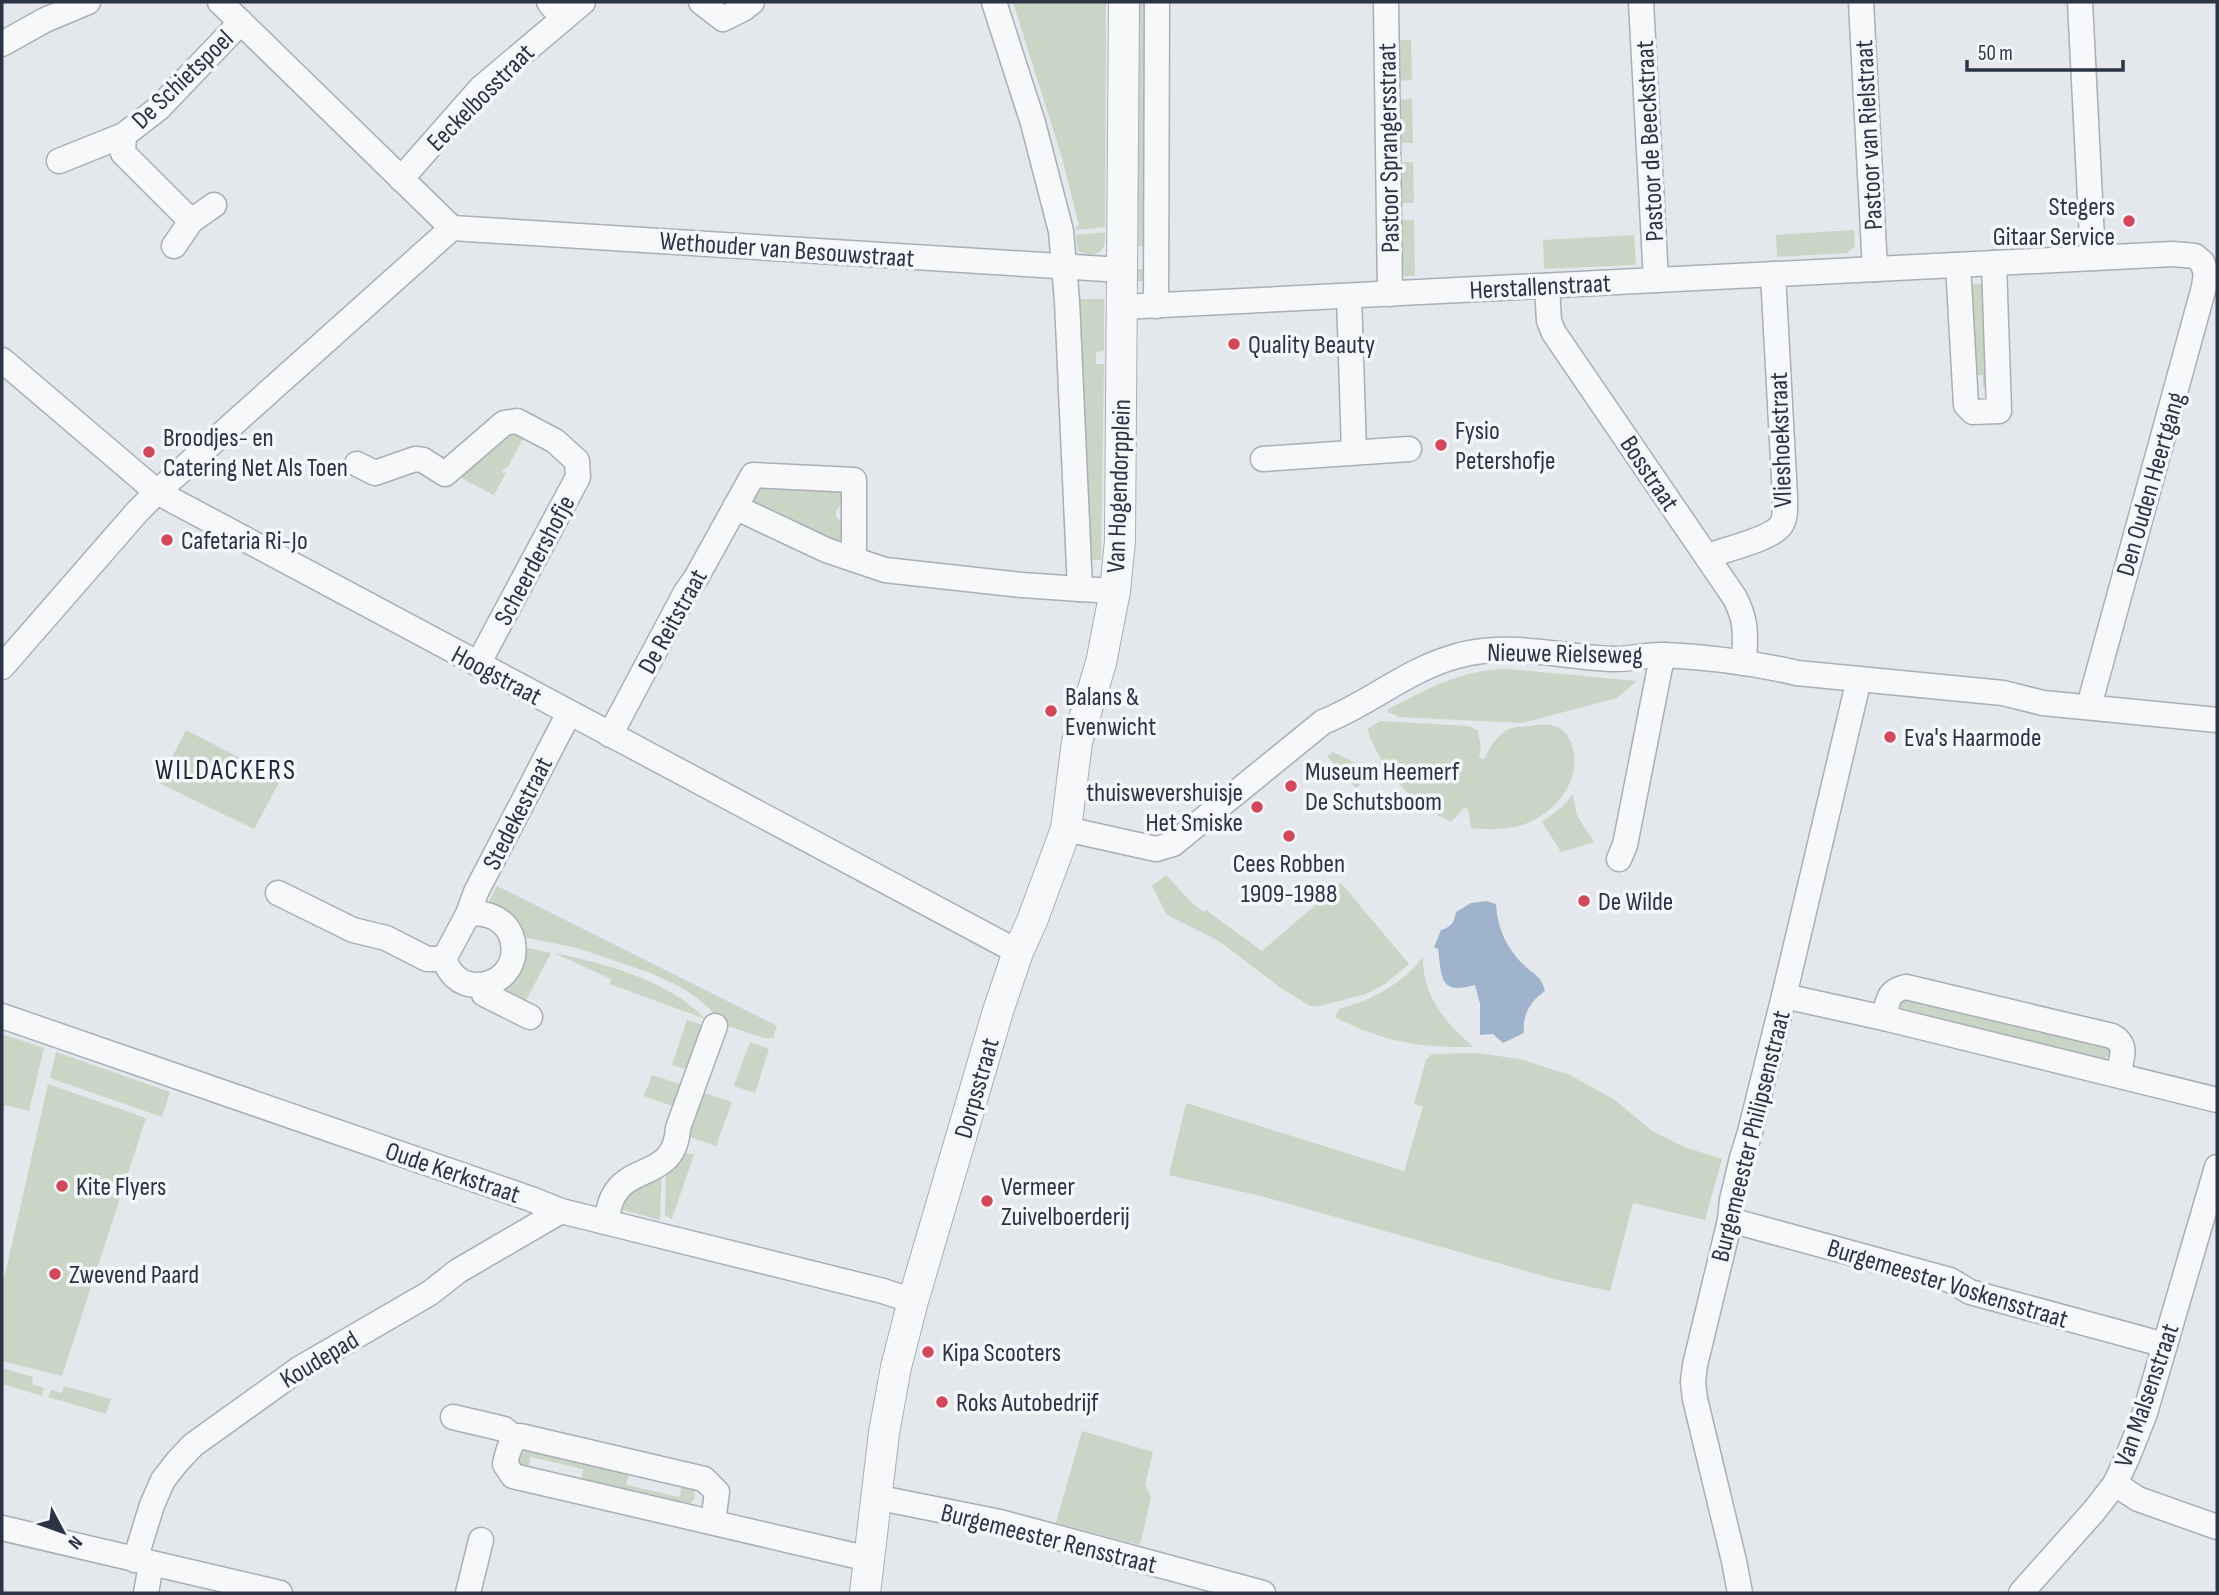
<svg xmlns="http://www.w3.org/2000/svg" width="2219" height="1595" font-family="'Sofia Sans Condensed',sans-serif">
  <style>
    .green { fill: #c9d6c5 }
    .water { fill: #9fb4cc }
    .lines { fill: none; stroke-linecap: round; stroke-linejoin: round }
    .minor-casing { stroke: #a9aeb7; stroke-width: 27 }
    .tertiary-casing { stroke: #a9aeb7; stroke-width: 32 }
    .minor { stroke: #f7f8fa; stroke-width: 24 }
    .tertiary { stroke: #f7f8fa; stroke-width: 30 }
    .poi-dot { fill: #d1495b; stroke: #f4f6f9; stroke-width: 2.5 }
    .labels { text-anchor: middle; stroke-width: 7; stroke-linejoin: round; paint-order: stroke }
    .street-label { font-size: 26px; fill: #2b3445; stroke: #f4f6f9 }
    .poi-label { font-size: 26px; fill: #2b3445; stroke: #f4f6f9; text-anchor: start }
    .neighbourhood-label { font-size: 28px; letter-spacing: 2px; fill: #1d2536; stroke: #f4f6f9 }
  </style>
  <rect width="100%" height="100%" fill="#e4e7ec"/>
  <g class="green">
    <polygon points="1013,2 1106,2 1105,227 1076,230 1076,227 1079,226 1078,221 1062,158"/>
    <polygon points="1135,2 1148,2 1147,281 1137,281 1138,269 1144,269 1145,246 1138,246 1138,236 1133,235"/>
    <polygon points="1395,40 1411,40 1412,80 1396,81"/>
    <polygon points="1412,99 1413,143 1397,143 1396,100"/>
    <polygon points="1397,162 1413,162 1414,203 1397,203"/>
    <polygon points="1397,220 1414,220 1415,276 1405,276 1398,270"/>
    <polygon points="1854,230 1855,246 1847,253 1777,257 1776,235"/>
    <path d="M1105 232C1105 246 1105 253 1090 255L1078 251 1076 235Z"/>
    <polygon points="1634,235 1636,263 1634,265 1544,269 1543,240"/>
    <polygon points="1991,283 1997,387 1983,387 1983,375 1972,376 1971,284"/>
    <polygon points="1079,299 1104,299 1104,351 1096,352 1096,364 1104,364 1101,560 1091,560"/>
    <polygon points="503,433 525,434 508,467 502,470 503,473 506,473 494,495 455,475"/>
    <polygon points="826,485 843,491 846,500 836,510 836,517 849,529 845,540 837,543 752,502 757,486 819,491"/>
    <path d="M1508 669 1637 681 1617 698 1522 723 1397 717V715L1389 713 1387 710C1426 689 1463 669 1508 669Z"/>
    <path d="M1381 721 1469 726 1478 731 1481 747 1479 758 1484 759C1489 749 1499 731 1512 728 1516 727 1523 727 1528 726 1551 722 1567 724 1573 749 1581 782 1555 813 1525 824 1508 830 1489 830 1471 828L1468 809 1464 808 1451 822C1411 803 1381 770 1367 729Z"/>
    <polygon points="186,730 281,779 254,829 159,783"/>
    <polygon points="1333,752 1373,772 1356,788 1327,756"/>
    <polygon points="1573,794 1577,816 1594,842 1561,852 1542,822 1563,806"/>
    <polygon points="1166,875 1193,904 1204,912 1206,910 1262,951 1341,883 1409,964 1385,984 1366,994 1320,1006 1310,1006 1281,988 1219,941 1167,915 1152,886"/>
    <polygon points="497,886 777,1026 773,1038 764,1038 722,1024 709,1008 693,995 679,986 648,972 577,948 523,937 488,903"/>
    <polygon points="519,946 551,953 524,1004 497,991"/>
    <path d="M554 953C603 963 671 981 705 1019L610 984 611 979Z"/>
    <path d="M1423 957C1422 995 1446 1025 1474 1047 1421 1048 1383 1042 1335 1017L1339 1009C1372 1000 1402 984 1423 957Z"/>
    <polygon points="1903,998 2110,1048 2111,1054 2103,1061 1901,1011 1900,1004"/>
    <polygon points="687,1020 706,1026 691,1071 672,1065"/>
    <polygon points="2,1034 44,1048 29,1111 5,1105 2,1117"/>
    <polygon points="750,1042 769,1049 755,1093 734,1086"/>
    <polygon points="56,1052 170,1092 162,1117 50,1078"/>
    <polygon points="1477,1053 1520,1059 1570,1075 1615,1100 1652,1131 1684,1147 1722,1159 1705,1220 1633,1203 1610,1291 1558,1280 1261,1196 1169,1175 1186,1103 1404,1171 1423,1107 1414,1104 1426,1060 1432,1054"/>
    <polygon points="652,1075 686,1086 678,1108 644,1096"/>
    <polygon points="48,1084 146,1118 62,1376 2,1361 2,1288"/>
    <polygon points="699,1091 732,1102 716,1146 684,1135"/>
    <polygon points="684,1153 694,1154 672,1219 665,1216 666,1166"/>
    <polygon points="662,1169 660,1220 618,1209 621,1198"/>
    <polygon points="2,1368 33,1377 32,1384 44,1388 42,1396 2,1384"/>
    <polygon points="64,1386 111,1399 106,1414 48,1397 51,1390 62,1393"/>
    <polygon points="1082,1431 1153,1452 1145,1485 1151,1497 1140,1545 1056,1523"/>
    <polygon points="525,1447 630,1469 626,1485 679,1497 683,1482 694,1488 695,1498 688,1506 581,1484 583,1469 531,1457 527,1472 519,1468 516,1457"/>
  </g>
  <path class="water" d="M1486 901 1496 904C1497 928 1507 950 1526 967 1537 977 1541 976 1545 991 1530 1001 1522 1016 1524 1033L1503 1043 1493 1034 1480 1035V1004L1475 985C1439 995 1442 978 1438 949L1434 947 1441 930C1452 927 1454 922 1456 912L1471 903Z"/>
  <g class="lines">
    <defs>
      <g id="minor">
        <polyline points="220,2 452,228"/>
        <polyline points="549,2 563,19"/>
        <polyline points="701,2 723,19 743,9 752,2"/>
        <polyline points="994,2 1033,123 1061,231 1067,301 1080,589 1115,591"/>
        <polyline points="1386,2 1390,294"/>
        <polyline points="1641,2 1656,280"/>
        <polyline points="1861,2 1875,269"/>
        <polyline points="2080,2 2093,258"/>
        <polyline points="2,44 45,20 88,2"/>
        <polyline points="124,135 123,153 191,221 214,205"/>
        <polyline points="59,161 124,135 159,108 241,22"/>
        <polyline points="401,179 481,88 583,2"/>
        <polyline points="452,228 1122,270"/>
        <polyline points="174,246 191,221"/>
        <polyline points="1958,265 1966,405 1973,412 1999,411 1994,263"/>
        <path d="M1547 286 1549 321 1554 333 1735 598C1748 624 1745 636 1744 663"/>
        <polyline points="1349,296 1354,452"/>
        <polyline points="1156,306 1157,2"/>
        <polyline points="1122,307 2173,254 2195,256 2202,262"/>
        <polyline points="2,360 157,492 1018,952"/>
        <polyline points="1263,459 1409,449"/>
        <polyline points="357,464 375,473 415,459 423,460 445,474 504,423 517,421 555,441 577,461 578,477 478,664"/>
        <polyline points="735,507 826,550 885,570 1022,585 1080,589"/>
        <path d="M1707 556C1724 550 1772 539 1781 525 1786 518 1785 506 1785 497L1773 274"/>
        <polyline points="2,667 137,512 157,492 452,228"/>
        <polyline points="2089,706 2204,287 2206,273 2202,262"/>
        <polyline points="610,735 686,592 696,578 753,475 854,480 854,559"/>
        <path d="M1066 829 1156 849 1173 844 1323 722C1369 704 1408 669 1457 656 1507 641 1560 657 1611 659 1629 660 1646 654 1664 655 1709 657 1754 663 1797 673L2003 693 2043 703 2217 720"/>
        <polyline points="1619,859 1625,845 1660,667 1665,655"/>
        <polyline points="278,893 353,930 386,938 427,959 444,959 468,914 476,892 569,713"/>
        <path d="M444 959C449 973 459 984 475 985 528 986 527 907 468 914"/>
        <polyline points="484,985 484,994 530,1017"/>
        <polyline points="1784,996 1884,1018 2217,1100"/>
        <polyline points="2,1016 531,1199 561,1211 883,1291 913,1301"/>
        <path d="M1884 1018C1888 1001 1887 991 1906 987L2112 1036C2129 1045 2121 1059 2118 1075"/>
        <polyline points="1730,1220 1950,1280 1970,1292 2165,1345"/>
        <path d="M606 1222C608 1214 609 1202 614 1195 631 1164 675 1178 678 1128L715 1026"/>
        <polyline points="453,1417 504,1429 515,1439"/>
        <polyline points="2115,1484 2138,1499 2217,1527"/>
        <polyline points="875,1497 1000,1522 1263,1593"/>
        <path d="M713 1522 717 1492 704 1479 520 1436C509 1442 508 1452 505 1464L513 1476 869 1559"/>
        <polyline points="2,1528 280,1593"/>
        <polyline points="135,1560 152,1505 163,1480 177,1462 193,1445 299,1369 430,1293 458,1271 561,1211"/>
        <polyline points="146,1593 151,1564"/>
        <polyline points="468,1593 481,1540"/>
        <polyline points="1740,1593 1734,1561 1695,1399 1693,1382 1695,1365 1730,1220 1732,1200 1742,1158 1750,1132 1784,996 1859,679"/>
        <polyline points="2021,1593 2094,1511 2115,1484 2128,1456 2145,1413 2217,1167"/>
      </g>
      <polyline id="tertiary" points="865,1593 884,1433 896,1367 913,1301 998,1011 1018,952 1032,921 1066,829 1077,742 1101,663 1115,591 1120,541 1124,2"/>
    </defs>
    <use href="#minor" class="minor-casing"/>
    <use href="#tertiary" class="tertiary-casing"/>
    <use href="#minor" class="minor"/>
    <use href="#tertiary" class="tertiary"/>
  </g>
  <g class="poi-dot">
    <circle cx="2129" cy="221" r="7"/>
    <circle cx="1234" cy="344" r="7"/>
    <circle cx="1441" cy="445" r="7"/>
    <circle cx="149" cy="452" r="7"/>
    <circle cx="167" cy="540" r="7"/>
    <circle cx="1051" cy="711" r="7"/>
    <circle cx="1890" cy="737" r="7"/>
    <circle cx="1291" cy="786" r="7"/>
    <circle cx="1257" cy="807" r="7"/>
    <circle cx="1289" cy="836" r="7"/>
    <circle cx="1584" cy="901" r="7"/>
    <circle cx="62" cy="1186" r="7"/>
    <circle cx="987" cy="1201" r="7"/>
    <circle cx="55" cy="1274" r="7"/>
    <circle cx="928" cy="1352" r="7"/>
    <circle cx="942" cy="1402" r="7"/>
  </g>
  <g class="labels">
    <g class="street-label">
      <text transform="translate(182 79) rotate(-44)" y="9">De Schietspoel</text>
      <text transform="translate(480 97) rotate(-45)" y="9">Eeckelbosstraat</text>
      <text transform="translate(1868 135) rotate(-93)" y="9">Pastoor van Rielstraat</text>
      <text transform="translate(1649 141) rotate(-93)" y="9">Pastoor de Beeckstraat</text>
      <text transform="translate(1388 148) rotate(-91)" y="9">Pastoor Sprangersstraat</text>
      <text transform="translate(787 249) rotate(4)" y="9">Wethouder van Besouwstraat</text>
      <text transform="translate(1540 286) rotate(-3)" y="9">Herstallenstraat</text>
      <text transform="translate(1780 440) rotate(-92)" y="9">Vlieshoekstraat</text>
      <text transform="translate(1650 473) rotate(56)" y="9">Bosstraat</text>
      <text transform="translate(2150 484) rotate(-74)" y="9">Den Ouden Heertgang</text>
      <text transform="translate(1118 486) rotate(-88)" y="9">Van Hogendorpplein</text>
      <text transform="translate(534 560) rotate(-62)" y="9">Scheerdershofje</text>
      <text transform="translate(672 621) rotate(-61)" y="9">De Reitstraat</text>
      <text transform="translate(1565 653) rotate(1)" y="9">Nieuwe Rielseweg</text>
      <text transform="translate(497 675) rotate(28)" y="9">Hoogstraat</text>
      <text transform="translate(517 813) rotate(-63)" y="9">Stedekestraat</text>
      <text transform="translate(976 1088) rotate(-74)" y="9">Dorpsstraat</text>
      <text transform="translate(1750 1136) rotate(-76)" y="9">Burgemeester Philipsenstraat</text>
      <text transform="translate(453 1172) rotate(19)" y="9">Oude Kerkstraat</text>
      <text transform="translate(1948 1283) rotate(17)" y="9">Burgemeester Voskensstraat</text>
      <text transform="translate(319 1359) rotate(-31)" y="9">Koudepad</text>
      <text transform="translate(2146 1395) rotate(-71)" y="9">Van Malsenstraat</text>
      <text transform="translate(1049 1538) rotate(14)" y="9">Burgemeester Rensstraat</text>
    </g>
    <g class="poi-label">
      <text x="2115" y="215" text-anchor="end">Stegers<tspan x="2115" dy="30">Gitaar Service</tspan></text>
      <text x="1248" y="353">Quality Beauty</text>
      <text x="1455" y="439">Fysio<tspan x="1455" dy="30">Petershofje</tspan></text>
      <text x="163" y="446">Broodjes- en<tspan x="163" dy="30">Catering Net Als Toen</tspan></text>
      <text x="181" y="549">Cafetaria Ri-Jo</text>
      <text x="1065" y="705">Balans &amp;<tspan x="1065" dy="30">Evenwicht</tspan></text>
      <text x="1904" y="746">Eva's Haarmode</text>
      <text x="1305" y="780">Museum Heemerf<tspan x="1305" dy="30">De Schutsboom</tspan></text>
      <text x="1243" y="801" text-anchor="end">thuiswevershuisje<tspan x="1243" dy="30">Het Smiske</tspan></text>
      <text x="1289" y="872" text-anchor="middle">Cees Robben<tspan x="1289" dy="30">1909-1988</tspan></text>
      <text x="1598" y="910">De Wilde</text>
      <text x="76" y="1195">Kite Flyers</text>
      <text x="1001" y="1195">Vermeer<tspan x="1001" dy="30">Zuivelboerderij</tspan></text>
      <text x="69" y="1283">Zwevend Paard</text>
      <text x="942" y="1361">Kipa Scooters</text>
      <text x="956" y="1411">Roks Autobedrijf</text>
    </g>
    <g class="neighbourhood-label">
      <text x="226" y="779">WILDACKERS</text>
    </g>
  </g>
  <rect width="2219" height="1595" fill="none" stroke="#2b3445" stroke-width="7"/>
  <g transform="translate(63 1532) rotate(131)" stroke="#f4f6f9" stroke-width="5" paint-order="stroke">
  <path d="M0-5L12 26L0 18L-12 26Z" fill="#2b3445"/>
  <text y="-10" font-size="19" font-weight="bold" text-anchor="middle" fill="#2b3445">N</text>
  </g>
  <path d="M1967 60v10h156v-10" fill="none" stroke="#2b3445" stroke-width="3.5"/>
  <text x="1978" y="60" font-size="21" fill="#2b3445" stroke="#f4f6f9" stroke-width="5" paint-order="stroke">50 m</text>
</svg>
